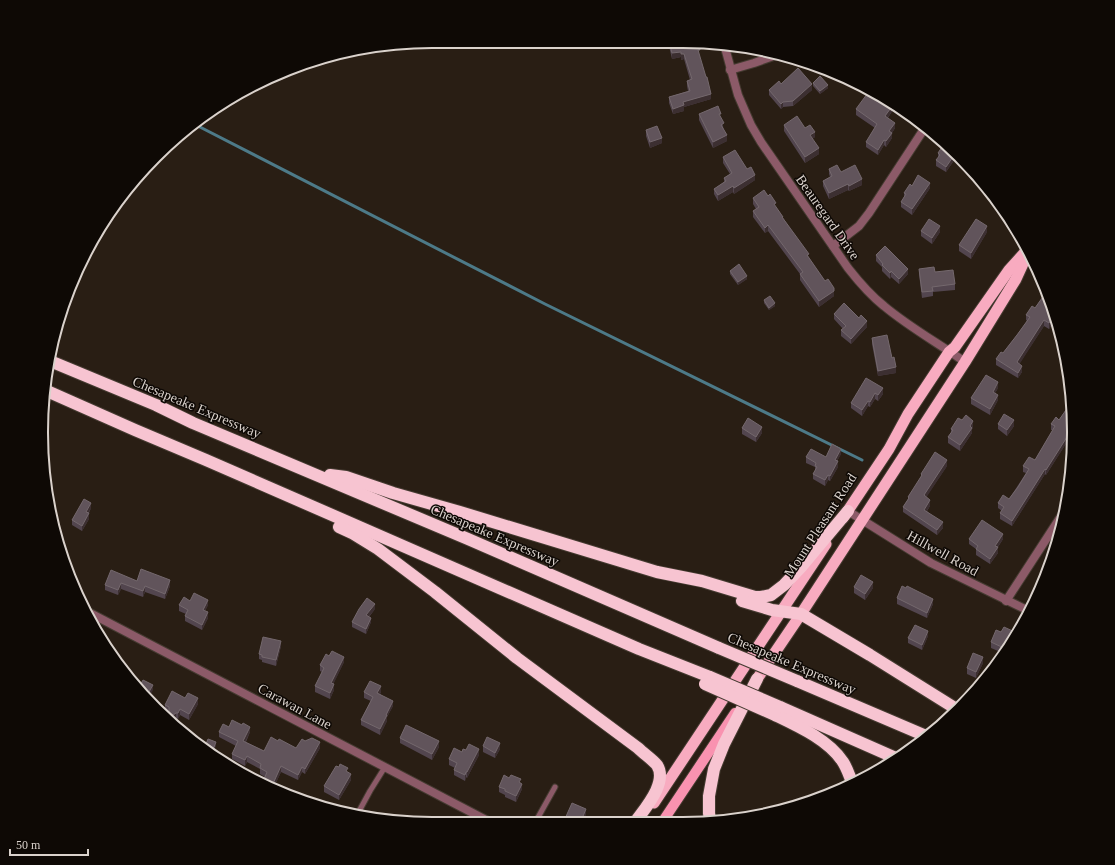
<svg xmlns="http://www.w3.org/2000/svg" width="1115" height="865" font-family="Georgia,serif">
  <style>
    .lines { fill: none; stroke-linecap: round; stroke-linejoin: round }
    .stream { stroke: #4d7a88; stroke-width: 3 }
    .service-casing { stroke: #453b31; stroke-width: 7 }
    .minor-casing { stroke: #453b31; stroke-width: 10 }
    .tertiary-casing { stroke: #453b31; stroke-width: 10 }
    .primary-casing { stroke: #453b31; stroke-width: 12 }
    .trunk-casing { stroke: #453b31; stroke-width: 13 }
    .motorway-casing { stroke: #453b31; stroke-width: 14 }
    .service { stroke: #8c5a68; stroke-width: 5 }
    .minor { stroke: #8c5a68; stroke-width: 8 }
    .tertiary { stroke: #8c5a68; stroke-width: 8 }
    .primary { stroke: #f992b0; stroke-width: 10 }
    .trunk { stroke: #f8abc0; stroke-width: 11 }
    .motorway { stroke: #f7c4d1; stroke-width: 12 }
    .motorway-bridge-casing { stroke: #453b31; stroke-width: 14; stroke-linecap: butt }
    .motorway-bridge { stroke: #f7c4d1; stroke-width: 12 }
    .wall { fill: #52454e }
    .shaded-wall { fill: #3c2f31 }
    .building { fill: #61545b; stroke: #74686d }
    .labels { text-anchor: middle; stroke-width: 3; stroke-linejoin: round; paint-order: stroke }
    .street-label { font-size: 14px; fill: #dad2cc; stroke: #0e0905 }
    .rim { fill: none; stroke: #dad2cc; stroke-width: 2 }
  </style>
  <rect width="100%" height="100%" fill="#291e14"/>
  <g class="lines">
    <polyline class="stream" points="196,125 545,304 862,460"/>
    <defs>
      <g id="service">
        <polyline points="357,815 370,791 385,767"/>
        <polyline points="536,821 555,787"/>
      </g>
      <g id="minor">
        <path d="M724 44 738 95 751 125 761 142 848 268C859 282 870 295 884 306 909 327 938 343 965 362"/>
        <polyline points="730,70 754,63 779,54"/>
        <polyline points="833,246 859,226 869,213 926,126"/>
        <polyline points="1006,601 1067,507"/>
        <polyline points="90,613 488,821"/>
      </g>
      <polyline id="tertiary" points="848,511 931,563 1029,611"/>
      <polyline id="primary" points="663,821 735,713"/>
      <g id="trunk">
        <polyline points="843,518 889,449 908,414 949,352 955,347 1009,270 1027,250"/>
        <polyline points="757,679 801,614 965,362 1016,279 1027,255"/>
        <polyline points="654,803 826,544"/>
      </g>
      <g id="motorway">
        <polyline points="50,361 156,405 193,423 468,539 719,648"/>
        <polyline points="47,391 135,430 206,460 639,649 710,677"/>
        <polyline points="330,475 346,477 393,493 460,512 657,572 702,581 755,597 761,597 771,595 784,585 802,566 848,511"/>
        <path d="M339 527 352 533 378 549 435 592 517 658 638 748C644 754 652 759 657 765 668 782 646 807 636 821"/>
        <polyline points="742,601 772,610 801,614 870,655 958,710"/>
        <polyline points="797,681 926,736"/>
        <polyline points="780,707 898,759"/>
        <path d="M775 715C798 726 829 740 843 762 847 768 849 775 852 782"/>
        <polyline points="710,821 709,813 709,796 714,769 724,744 757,679"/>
      </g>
    </defs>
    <use href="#service" class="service-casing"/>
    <use href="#minor" class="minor-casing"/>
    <use href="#tertiary" class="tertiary-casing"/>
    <use href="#primary" class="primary-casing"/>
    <use href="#trunk" class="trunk-casing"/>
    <use href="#motorway" class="motorway-casing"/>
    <use href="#service" class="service"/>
    <use href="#minor" class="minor"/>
    <use href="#tertiary" class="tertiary"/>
    <use href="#primary" class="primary"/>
    <use href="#trunk" class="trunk"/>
    <use href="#motorway" class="motorway"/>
    <defs>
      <g id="motorway-bridge">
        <polyline points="719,648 797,681"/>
        <polyline points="710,677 780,707"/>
        <polyline points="705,684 775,715"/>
      </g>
    </defs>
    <use href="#motorway-bridge" class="motorway-bridge-casing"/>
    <use href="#motorway-bridge" class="motorway-bridge"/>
  </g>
  <g class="wall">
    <polygon points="668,42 698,42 699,56 711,99 684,107 684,111 673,114 669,103 669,97 688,91 687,86 687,81 690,80 684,59 681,60 681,57 672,59"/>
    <polygon points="813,83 828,88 820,94 813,86"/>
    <polygon points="781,84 812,90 793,106 783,107 781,109 769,95 769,90"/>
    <polygon points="894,105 894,108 888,118 895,128 892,133 892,138 886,147 884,145 878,155 866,147 866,142 875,128 856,115 856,109"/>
    <polygon points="699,114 721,119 727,141 713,148 699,120"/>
    <polygon points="784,125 815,137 812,139 819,154 805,163 784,131"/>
    <polygon points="646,130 662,143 650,148 646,136"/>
    <polygon points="940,142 957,156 946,172 936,166 936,160 938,158 938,153 941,149 940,148"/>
    <polygon points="723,157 747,169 755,180 734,194 733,192 718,201 714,194 714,189 724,182 724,178 730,174 723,163"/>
    <polygon points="829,169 841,172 862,185 849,191 848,190 829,199 823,186 823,181 830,177 829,174"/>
    <polygon points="930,188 912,215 901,207 901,202 904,197 904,193"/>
    <polygon points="990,191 1001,206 989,198 989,193"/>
    <polygon points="753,198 776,207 834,296 819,307 800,280 800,274 768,231 765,233 753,217 753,211 756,209 753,204"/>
    <polygon points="921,231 940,232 932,244 921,236"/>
    <polygon points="987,232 971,259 959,251 959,245"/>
    <polygon points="876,255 908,274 899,284 891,277 890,279 882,271 882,267 876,261"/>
    <polygon points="919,269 935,272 955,284 955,290 933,292 933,296 922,298 919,274"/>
    <polygon points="730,271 747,279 738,285 730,274"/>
    <polygon points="1047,291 1053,313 1052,315 1054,322 1049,329 1044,326 1019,364 1022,372 1018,378 996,365 996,359 1003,353 1017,335 1027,321 1026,320 1026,315 1035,308"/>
    <polygon points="764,300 775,306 769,310 764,303"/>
    <polygon points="834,314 859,318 867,327 851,344 841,336 841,330 843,329 834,319"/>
    <polygon points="872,338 892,358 896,373 878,376 872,344"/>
    <polygon points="1067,362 1069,378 1063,374 1063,368"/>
    <polygon points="883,388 883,394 878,401 875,399 870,407 868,406 862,416 851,408 851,403"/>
    <polygon points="998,388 995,393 998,400 990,415 971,404 971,398"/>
    <polygon points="1071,398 1073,437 1069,444 1067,442 1046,475 1045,474 1012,526 1000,519 1000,513 1002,511 998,508 998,503 1009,499 1026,473 1023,472 1023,466 1035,460 1053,430 1051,430 1051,424 1059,420 1068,406 1068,401"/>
    <polygon points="962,420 973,426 972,429 972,433 960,451 948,443 948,437 951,433 951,429"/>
    <polygon points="998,424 1014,426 1007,436 998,429"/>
    <polygon points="742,428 762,433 756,442 742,434"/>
    <polygon points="841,454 837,461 838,467 830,481 828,480 825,486 813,479 813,474 815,471 815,467 806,463 806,457 826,457"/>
    <polygon points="947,466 926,497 930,506 927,511 943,528 937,535 903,512 903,507 908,499 908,497 921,478 921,474"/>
    <polygon points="91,508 89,513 89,519 82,531 72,525 72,520"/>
    <polygon points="969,539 1003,539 998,547 998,553 990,564 976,555 976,549 969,544"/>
    <polygon points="137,581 170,586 165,599 145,592 143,597 121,589 118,595 105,590 105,585"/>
    <polygon points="854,587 873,588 865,600 854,593"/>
    <polygon points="897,598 933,604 927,618 897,604"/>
    <polygon points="190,601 208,605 205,611 208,618 202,630 185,621 185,616 186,614 179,611 179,605"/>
    <polygon points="375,609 369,617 371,622 366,634 352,627 352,622"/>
    <polygon points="1001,632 1008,650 1005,654 991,648 991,642"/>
    <polygon points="928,636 922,650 908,643 908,638"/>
    <polygon points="281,646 276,666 262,662 262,660 259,659 259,654"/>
    <polygon points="344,662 333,684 334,690 330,699 315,692 315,686 322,672 320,671 320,665"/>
    <polygon points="983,663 976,678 967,674 967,668"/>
    <polygon points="364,692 381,692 380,694 393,706 387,717 387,721 380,735 361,725 361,720 371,701 364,698"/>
    <polygon points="185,698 198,704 189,720 180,715 178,719 176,718 171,722 169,720 169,713 165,711 165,705"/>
    <polygon points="229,727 250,732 246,742 264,751 278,741 296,748 320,748 305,774 302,772 298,780 281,772 274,787 263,782 265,777 260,774 260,769 247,762 245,766 232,759 232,754 236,746 219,737 219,732"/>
    <polygon points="400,738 439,747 432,760 400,743"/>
    <polygon points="216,745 212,755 210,754 204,749"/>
    <polygon points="483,746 500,749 495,758 483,752"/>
    <polygon points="466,750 479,755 467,778 466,777 465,781 454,775 454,770 455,768 449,765 449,759"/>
    <polygon points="348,772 351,780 339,800 324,792 324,786"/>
    <polygon points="521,783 522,789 516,802 505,797 505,795 499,792 499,787"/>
  </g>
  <g class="shaded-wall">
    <polygon points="681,52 681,57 672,59 672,53"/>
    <polygon points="681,54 684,54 684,59 681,60"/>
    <polygon points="812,84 812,90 793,106 793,101"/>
    <polygon points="828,85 828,88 820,94 820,91"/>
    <polygon points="711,94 711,99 684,107 684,111 673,114 673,109 683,102"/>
    <polygon points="783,102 783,107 781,109 781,104"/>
    <polygon points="893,105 894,105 894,108 885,122 885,116"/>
    <polygon points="895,123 895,128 892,133 892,138 886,147 886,141 889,131"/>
    <polygon points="815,132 815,137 810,141 810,135"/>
    <polygon points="727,135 727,141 713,148 713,142"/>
    <polygon points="662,138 662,143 650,148 650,142"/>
    <polygon points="884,140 884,145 878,155 878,150"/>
    <polygon points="819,148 819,154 805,163 805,157"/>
    <polygon points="955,154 957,156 946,172 946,167"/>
    <polygon points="755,175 755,180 734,194 734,188"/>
    <polygon points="862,179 862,185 849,191 849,186"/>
    <polygon points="930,183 930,188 912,215 912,209"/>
    <polygon points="848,184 848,190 829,199 829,193"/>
    <polygon points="733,186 733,192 718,201 718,195"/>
    <polygon points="768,225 768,231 765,233 765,228"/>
    <polygon points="940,226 940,232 932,244 932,238"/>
    <polygon points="987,226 987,232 971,259 971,253"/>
    <polygon points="908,269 908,274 899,284 899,279"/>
    <polygon points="891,271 891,277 890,279 890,273"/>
    <polygon points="747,276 747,279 738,285 738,282"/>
    <polygon points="834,291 834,296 819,307 819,301"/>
    <polygon points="775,303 775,306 769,310 769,308"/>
    <polygon points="1052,309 1053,313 1049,319 1049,313"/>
    <polygon points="1054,316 1054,322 1049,329 1049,323"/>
    <polygon points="1044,320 1044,326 1017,368 1017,362"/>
    <polygon points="867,321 867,327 851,344 851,339"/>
    <polygon points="1022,366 1022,372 1018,378 1018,373"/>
    <polygon points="896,367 896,373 878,376 878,371"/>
    <polygon points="998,382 998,388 993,397 993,392"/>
    <polygon points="883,388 883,394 878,401 878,395"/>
    <polygon points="875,393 875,399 870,407 870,402"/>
    <polygon points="998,395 998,400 990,415 990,409"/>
    <polygon points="868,401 868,406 862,416 862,410"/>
    <polygon points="1014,420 1014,426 1007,436 1007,430"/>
    <polygon points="973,421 973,426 972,429 972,433 960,451 960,445 970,426"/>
    <polygon points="762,427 762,433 756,442 756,437"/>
    <polygon points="1073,428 1074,432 1073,437 1069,444 1069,438 1072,430"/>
    <polygon points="1067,437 1067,442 1046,475 1046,470"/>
    <polygon points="841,449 841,454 835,465 835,460"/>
    <polygon points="947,460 947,466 924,501 924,495"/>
    <polygon points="838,461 838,467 830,481 830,476"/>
    <polygon points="1045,469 1045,474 1012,526 1012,521"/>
    <polygon points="828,475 828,480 825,486 825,480"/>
    <polygon points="930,500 930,506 924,515 924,510"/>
    <polygon points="91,503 91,508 86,517 86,512"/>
    <polygon points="89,513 89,519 82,531 82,526"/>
    <polygon points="943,522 943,528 937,535 937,530"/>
    <polygon points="59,533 59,538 58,541 56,538"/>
    <polygon points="1003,534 1003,539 995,551 995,546"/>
    <polygon points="62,543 62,550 60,547"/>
    <polygon points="998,547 998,553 990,564 990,559"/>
    <polygon points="170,580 170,586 165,599 165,594"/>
    <polygon points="873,582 873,588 865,600 865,594"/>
    <polygon points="121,583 121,589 118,595 118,590"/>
    <polygon points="145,586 145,592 143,597 143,591"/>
    <polygon points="933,599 933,604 927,618 927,613"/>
    <polygon points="208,600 208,605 203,615 203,610"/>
    <polygon points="375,604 375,609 366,620 366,615"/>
    <polygon points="208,612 208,618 202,630 202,625"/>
    <polygon points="371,618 371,622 366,634 366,629"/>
    <polygon points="928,631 928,636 922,650 922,645"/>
    <polygon points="281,641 281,646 276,666 276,660"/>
    <polygon points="344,657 344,662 331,689 331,683"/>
    <polygon points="983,657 983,663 976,678 976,672"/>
    <polygon points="334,684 334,690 330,699 330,693"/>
    <polygon points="153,685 153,690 148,700 146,697"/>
    <polygon points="381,686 381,692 377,699 377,693"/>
    <polygon points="198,698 198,704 189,720 189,714"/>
    <polygon points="393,701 393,706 387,717 387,721 380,735 380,729 386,715"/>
    <polygon points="180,709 180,715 178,719 178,713"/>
    <polygon points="176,713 176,718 171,722 169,720 169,718"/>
    <polygon points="250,727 250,732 243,746 243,741"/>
    <polygon points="439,741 439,747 432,760 432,754"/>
    <polygon points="216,742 216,745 212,755 212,752"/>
    <polygon points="320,742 320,748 305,774 305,769"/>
    <polygon points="500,743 500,749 495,758 495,753"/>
    <polygon points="479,749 479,755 467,778 467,772"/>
    <polygon points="247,756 247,762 245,766 245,760"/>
    <polygon points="281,766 281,772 274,787 272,786"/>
    <polygon points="302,767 302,772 298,780 298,775"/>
    <polygon points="466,772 466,777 465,781 465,775"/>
    <polygon points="351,774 351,780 339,800 339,795"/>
    <polygon points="522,784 522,789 516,802 516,796"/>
    <polygon points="586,809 586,815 583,821 581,821"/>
  </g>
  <g class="building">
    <polygon points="669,42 698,42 700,50 698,50 706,77 707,77 711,94 683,102 684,105 673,109 669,97 690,91 687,81 692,79 684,54 681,54 681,52 672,53"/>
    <polygon points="798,68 812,84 793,101 783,102 781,104 769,90 779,81 781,84"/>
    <polygon points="820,76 828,85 820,91 813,83"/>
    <polygon points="870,90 893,105 885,116 895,123 889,131 892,133 886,141 884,140 878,150 866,142 877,124 856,109"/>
    <polygon points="718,106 721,114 719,114 724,123 721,125 727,135 713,142 699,114"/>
    <polygon points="797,116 805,128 810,125 815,132 810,135 819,148 805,157 784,125"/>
    <polygon points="657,126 662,138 650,142 646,130"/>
    <polygon points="941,141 955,154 946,167 936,160 940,155 938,153 942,147 941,146 943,144 940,142"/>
    <polygon points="735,150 747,169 751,167 755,175 734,188 733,186 718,195 714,189 726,181 724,178 732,173 723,157"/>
    <polygon points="837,165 841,172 855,165 862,179 849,186 848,184 829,193 823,181 832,176 829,169"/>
    <polygon points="918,175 930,183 912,209 901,202 906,194 904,193 910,184 912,186"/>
    <polygon points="764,190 768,196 770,194 776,203 774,204 783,217 782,217 809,254 807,255 825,281 828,279 834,288 834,291 819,301 800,274 803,272 768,225 765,228 753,211 759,207 753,198"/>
    <polygon points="929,219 940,226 932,238 921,231"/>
    <polygon points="976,219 987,226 971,253 959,245"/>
    <polygon points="885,246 908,269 899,279 891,271 890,273 882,265 883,264 876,255"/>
    <polygon points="739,264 747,276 738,282 730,271"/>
    <polygon points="934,267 935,272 953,270 955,284 932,287 933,291 922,292 919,269"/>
    <polygon points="1047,291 1052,309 1049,313 1054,316 1049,323 1044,320 1017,362 1022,366 1018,373 996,359 1001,352 1003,353 1017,335 1030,317 1026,315 1032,306 1035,308"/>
    <polygon points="770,296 775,303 769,308 764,300"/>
    <polygon points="844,303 859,318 861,315 867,321 851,339 841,330 846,326 834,314"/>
    <polygon points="887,335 892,358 894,357 896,367 878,371 872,338"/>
    <polygon points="1067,362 1068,372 1063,368"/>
    <polygon points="986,375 998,382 993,392 998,395 990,409 971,398"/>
    <polygon points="866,378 883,388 878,395 875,393 870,402 868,401 862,410 851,403"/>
    <polygon points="1071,398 1073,428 1072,430 1073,432 1069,438 1067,437 1046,470 1045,469 1012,521 1000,513 1004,507 998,503 1003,495 1009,499 1018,487 1029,469 1023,466 1029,457 1035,460 1055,426 1051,424 1056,417 1059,420 1071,403 1068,401"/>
    <polygon points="1004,414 1014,420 1007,430 998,424"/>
    <polygon points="966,415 973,421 970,426 972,428 960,445 948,437 953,430 951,429 958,418 962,420"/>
    <polygon points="748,418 762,427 756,437 742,428"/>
    <polygon points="832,444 841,449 835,460 838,461 830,476 828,475 825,480 813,474 817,467 815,466 816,463 806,457 811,449 826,457"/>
    <polygon points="935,452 947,460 924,495 930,500 924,510 943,522 937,530 903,507 909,498 908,497 922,475 921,474"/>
    <polygon points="84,499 91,503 86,512 89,513 82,526 72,520"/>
    <polygon points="982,520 1003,534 995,546 998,547 990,559 976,549 978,546 969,539"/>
    <polygon points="54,530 59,533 56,538 54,534"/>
    <polygon points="57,540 62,543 60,547"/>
    <polygon points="141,569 170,580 165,594 145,586 143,591 121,583 118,590 105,585 111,570 137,581"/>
    <polygon points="861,575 873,582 865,594 854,587"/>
    <polygon points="902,586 906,588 907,586 933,599 927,613 897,598"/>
    <polygon points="194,593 208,600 203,610 208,612 202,625 185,616 188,610 179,605 184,597 190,601"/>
    <polygon points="367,598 375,604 366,615 371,618 366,629 352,622 359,609"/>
    <polygon points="915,625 928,631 922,645 908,638"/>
    <polygon points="1004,627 1017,633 1008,650 991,642 996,630 1001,632"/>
    <polygon points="263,637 281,641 276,660 262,657 262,655 259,654"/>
    <polygon points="332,651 344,657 331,683 334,684 330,693 315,686 324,668 320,665 326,654 329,656"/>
    <polygon points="973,653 983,657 976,672 967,668"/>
    <polygon points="122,669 127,671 126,674"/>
    <polygon points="143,680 153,685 146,697 137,686 139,687"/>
    <polygon points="370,681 381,686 377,693 393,701 386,715 387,715 380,729 361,720 373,697 364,692"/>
    <polygon points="172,691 185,698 188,693 198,698 189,714 180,709 178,713 176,713 169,718 169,707 165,705"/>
    <polygon points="146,697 154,702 152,705"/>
    <polygon points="232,720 242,725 243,723 250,727 243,741 264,751 271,737 278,741 279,739 296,748 302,739 305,741 312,738 320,742 305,769 302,767 298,775 281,766 272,786 263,782 267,772 260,768 261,764 247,756 245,760 232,754 238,741 219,732 223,724 229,727"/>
    <polygon points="406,725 439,741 432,754 400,738"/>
    <polygon points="487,737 500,743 495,753 483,746"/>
    <polygon points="208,739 216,742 212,752 204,749"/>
    <polygon points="469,744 479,749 467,772 466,772 465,775 454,770 457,763 449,759 454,748 462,752 463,749 466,750"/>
    <polygon points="340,764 348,768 346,771 351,774 339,795 324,786 336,766 339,767"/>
    <polygon points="504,775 509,778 511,775 521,779 519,782 522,784 516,796 505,791 505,789 499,787"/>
    <polygon points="572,803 586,809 581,821 564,821"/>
    <polygon points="366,812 375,815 374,819 364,817"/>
  </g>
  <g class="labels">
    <g class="street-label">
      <text transform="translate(828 217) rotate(55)" y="5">Beauregard Drive</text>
      <text transform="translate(197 407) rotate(23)" y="5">Chesapeake Expressway</text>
      <text transform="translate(820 525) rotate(-57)" y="5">Mount Pleasant Road</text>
      <text transform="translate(495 535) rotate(23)" y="5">Chesapeake Expressway</text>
      <text transform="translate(943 553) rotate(29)" y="5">Hillwell Road</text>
      <text transform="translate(792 663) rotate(23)" y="5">Chesapeake Expressway</text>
      <text transform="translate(295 706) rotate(28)" y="5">Carawan Lane</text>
    </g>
  </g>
  <path d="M0 0H1115V865H0ZM432 48H683A384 384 0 0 1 1067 432V433A384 384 0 0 1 683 817H432A384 384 0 0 1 48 433V432A384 384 0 0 1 432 48Z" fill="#0e0905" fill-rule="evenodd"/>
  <path class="rim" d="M432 48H683A384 384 0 0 1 1067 432V433A384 384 0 0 1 683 817H432A384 384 0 0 1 48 433V432A384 384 0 0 1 432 48Z"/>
  <path d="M10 849v6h78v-6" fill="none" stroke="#dad2cc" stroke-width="2"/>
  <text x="16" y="849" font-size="12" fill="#dad2cc" stroke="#0e0905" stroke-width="3" paint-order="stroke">50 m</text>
</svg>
